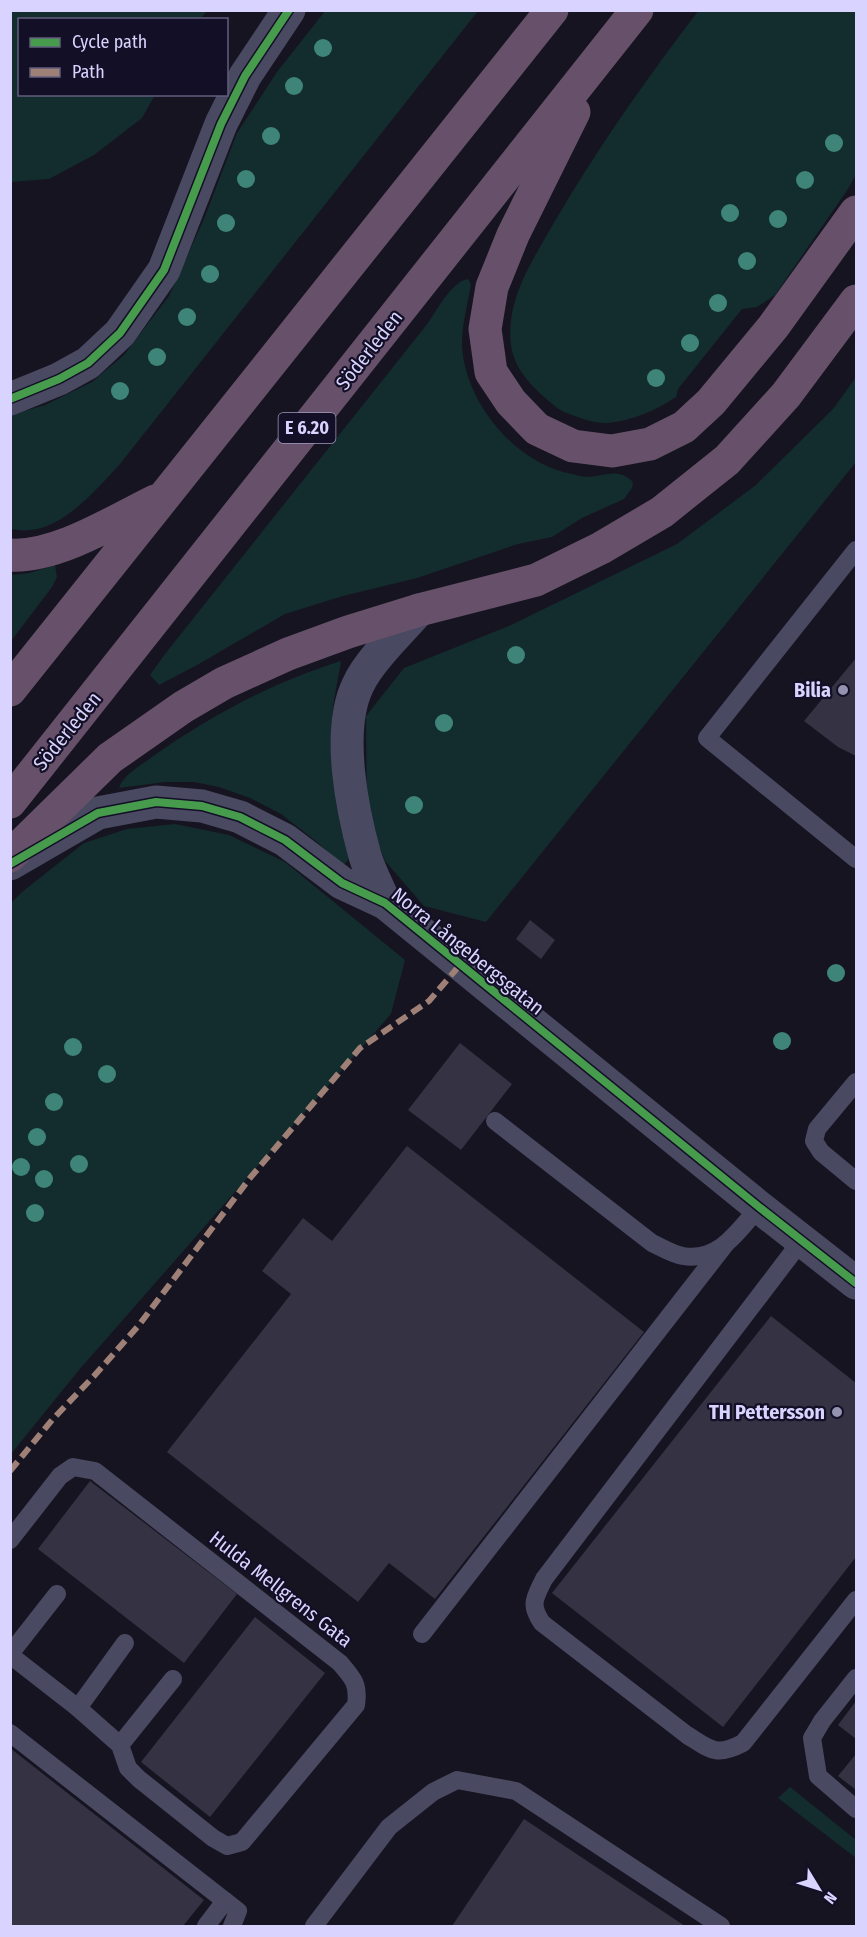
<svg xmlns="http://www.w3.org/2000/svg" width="867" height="1937" font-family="'Fira Sans Condensed',sans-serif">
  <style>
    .green { fill: #132c2d }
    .building { fill: #343243 }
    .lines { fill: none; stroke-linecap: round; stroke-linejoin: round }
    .lane { stroke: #4a4962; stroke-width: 18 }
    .street { stroke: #4a4962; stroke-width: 33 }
    .highway { stroke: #67516a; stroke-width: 33 }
    .quiet { stroke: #9e8076; stroke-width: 6; stroke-dasharray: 12 6; stroke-linecap: butt }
    .cycleway-casing { stroke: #130f26; stroke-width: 11 }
    .cycleway { stroke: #469c4c; stroke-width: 8 }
    .tree { fill: #3e8478 }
    .poi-dot { fill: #9591b1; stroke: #130f26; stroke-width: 2 }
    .labels { text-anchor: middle; stroke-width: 4.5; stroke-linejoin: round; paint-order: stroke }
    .shield { fill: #130f26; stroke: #9e99be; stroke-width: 1.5 }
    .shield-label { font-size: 18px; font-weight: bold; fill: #d9d4ff }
    .street-label { font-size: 20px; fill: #d9d4ff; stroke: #130f26 }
    .poi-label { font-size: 20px; font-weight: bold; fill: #d9d4ff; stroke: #130f26; text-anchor: end }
  </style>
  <rect width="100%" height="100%" fill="#161421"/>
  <g class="green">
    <polygon points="11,10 207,10 207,11 199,20 20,20 20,94 155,95 142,118 94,155 49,179 11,182"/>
    <path d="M699 10 856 11V174L848 189 775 295 757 307 742 309 678 389 676 397C657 410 631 421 608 423 593 424 578 417 564 412 556 408 550 402 543 396 518 373 507 355 511 320 516 283 537 253 555 221 598 147 647 78 699 10Z"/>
    <path d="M325 11H478L120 464C98 488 64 528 30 530 23 531 17 530 11 529L10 415 45 405 92 382 124 355 169 296 204 219 237 133 277 72Z"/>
    <path d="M468 279 471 284C468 303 462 324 462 343 463 400 515 464 572 474 578 476 584 477 590 477 607 475 619 468 633 482L632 488 624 499 582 518 552 537 518 544 417 578 343 596 285 614 199 664 159 685 150 675 165 654 428 323C437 310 452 281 468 279Z"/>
    <polygon points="856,377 856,462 486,922 424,906 385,861 367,816 366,716 404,668 511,625 677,544 756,485 833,409"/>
    <polygon points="55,565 57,577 52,587 11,641 11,575 30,573"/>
    <path d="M341 661C338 681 333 700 332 721 329 767 336 813 349 858L345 864 339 862 317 842 281 814 250 798 219 787 194 782H165L119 788C122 776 141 765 152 757 210 716 273 682 341 661Z"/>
    <polygon points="175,824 229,835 285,862 405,960 391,1014 79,1370 11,1454 11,903 22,892 84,843 127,829"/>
    <polygon points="790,1787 856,1840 856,1858 778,1798"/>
  </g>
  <g class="building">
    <polygon points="856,658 856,756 838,747 804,721"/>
    <polygon points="530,920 555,940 541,959 516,939"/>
    <polygon points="460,1043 512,1084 461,1150 408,1110"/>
    <polygon points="407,1146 644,1332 435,1599 389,1563 358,1602 167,1452 291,1294 262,1271 303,1218 332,1241"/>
    <polygon points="771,1316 856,1383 856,1557 723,1727 552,1593"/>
    <polygon points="90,1481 237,1594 184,1663 38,1549"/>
    <polygon points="255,1617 325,1673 210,1817 141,1762"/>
    <polygon points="856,1701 856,1739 838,1725"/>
    <polygon points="10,1748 204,1900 183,1926 10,1926"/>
    <polygon points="856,1754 856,1790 838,1776"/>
    <polygon points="524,1819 685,1926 452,1926"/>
  </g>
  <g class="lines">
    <g class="lane">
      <polyline points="856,550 707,738 856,859"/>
      <polyline points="856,1082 817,1129 814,1141 821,1152 856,1181"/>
      <path d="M495 1121 652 1243C661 1247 672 1254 683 1256 719 1262 738 1231 759 1207"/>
      <path d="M802 1240 544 1579C535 1598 529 1604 542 1623L687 1735C711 1750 716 1757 743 1743L856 1600"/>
      <path d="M10 1540 60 1476 73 1467 95 1471 340 1663C353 1678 359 1684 356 1705L242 1842 227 1846 213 1838 139 1779 128 1768 120 1745 78 1708 10 1655"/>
      <polyline points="422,1634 724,1246"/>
      <polyline points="10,1654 57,1594"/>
      <polyline points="856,1678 822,1721 812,1738 818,1776 856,1809"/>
      <polyline points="78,1708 125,1643"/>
      <polyline points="10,1733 238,1911 232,1926"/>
      <polyline points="120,1745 173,1679"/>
      <polyline points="206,1926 225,1901"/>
      <polyline points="314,1926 389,1827 433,1792 457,1780 516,1791 721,1926"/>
    </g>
    <g class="street">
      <polyline points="10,399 59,379 88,363 120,333 164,270 221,124 245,76 289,10"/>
      <polyline points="10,864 98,813 156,802 202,806 240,817 285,840 342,883 385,903 759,1207 856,1283"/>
      <path d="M385 903C378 887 370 872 365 856 352 809 336 730 358 685 368 662 401 630 419 610"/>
    </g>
    <g class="highway">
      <polyline points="574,112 513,235 492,287 485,329 491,372 511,402 537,429 573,446 612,451 650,444 684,427 711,402 773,327 856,212"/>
      <path d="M10 555C56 558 114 521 155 501"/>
      <polyline points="10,690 552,10"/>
      <polyline points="10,802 637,10"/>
      <polyline points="10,856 110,758 183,707 224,683 288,654 348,632 419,610 536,580 601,548 662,512 727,460 786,395 856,301"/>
    </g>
    <polyline class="quiet" points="10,1471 52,1420 94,1376 139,1325 250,1178 360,1048 429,1001 460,965"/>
    <defs>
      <g id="cycleway">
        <polyline points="10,399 59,379 88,363 120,333 164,270 221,124 245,76 289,10"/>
        <polyline points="10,864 98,813 156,802 202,806 240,817 285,840 342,883 385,903 759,1207 856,1283"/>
      </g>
    </defs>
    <use href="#cycleway" class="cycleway-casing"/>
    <use href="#cycleway" class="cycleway"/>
  </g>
  <g class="tree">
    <circle cx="323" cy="48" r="9"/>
    <circle cx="294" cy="86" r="9"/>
    <circle cx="271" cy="136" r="9"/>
    <circle cx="834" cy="143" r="9"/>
    <circle cx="246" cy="179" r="9"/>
    <circle cx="805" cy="180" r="9"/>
    <circle cx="730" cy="213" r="9"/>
    <circle cx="778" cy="219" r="9"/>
    <circle cx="226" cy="223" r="9"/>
    <circle cx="747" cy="261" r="9"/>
    <circle cx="210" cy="274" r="9"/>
    <circle cx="718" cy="303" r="9"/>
    <circle cx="187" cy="317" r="9"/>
    <circle cx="690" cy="343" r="9"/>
    <circle cx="157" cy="357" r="9"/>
    <circle cx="656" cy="378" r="9"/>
    <circle cx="120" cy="391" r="9"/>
    <circle cx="516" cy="655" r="9"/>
    <circle cx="444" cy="723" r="9"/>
    <circle cx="414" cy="805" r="9"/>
    <circle cx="836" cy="973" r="9"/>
    <circle cx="782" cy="1041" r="9"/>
    <circle cx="73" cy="1047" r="9"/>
    <circle cx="107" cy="1074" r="9"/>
    <circle cx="54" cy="1102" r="9"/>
    <circle cx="37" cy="1137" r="9"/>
    <circle cx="79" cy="1164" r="9"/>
    <circle cx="21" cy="1167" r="9"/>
    <circle cx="44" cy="1179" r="9"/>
    <circle cx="35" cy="1213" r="9"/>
  </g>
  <g class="poi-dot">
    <circle cx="843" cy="690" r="6"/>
    <circle cx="837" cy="1412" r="6"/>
  </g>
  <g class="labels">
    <rect class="shield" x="278.5" y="413" width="57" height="30" rx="4.5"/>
    <g class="shield-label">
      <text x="307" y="434">E 6.20</text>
    </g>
    <g class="street-label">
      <text transform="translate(369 350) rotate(-52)" y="7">Söderleden</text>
      <text transform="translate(67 731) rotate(-51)" y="7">Söderleden</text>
      <text transform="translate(468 951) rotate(39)" y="7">Norra Långebergsgatan</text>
      <text transform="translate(281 1589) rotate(38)" y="7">Hulda Mellgrens Gata</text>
    </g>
    <g class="poi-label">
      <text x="831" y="697">Bilia</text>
      <text x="825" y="1419">TH Pettersson</text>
    </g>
  </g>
  <rect width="867" height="1937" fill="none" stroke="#d9d4ff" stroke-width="24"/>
  <rect x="18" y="18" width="210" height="78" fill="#130f26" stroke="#625e7d" stroke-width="1.5"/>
  <rect x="30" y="38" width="30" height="9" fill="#469c4c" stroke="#625e7d" stroke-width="1.5"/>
  <text x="72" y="48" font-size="18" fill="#d9d4ff">Cycle path</text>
  <rect x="30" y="68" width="30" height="9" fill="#9e8076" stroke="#625e7d" stroke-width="1.5"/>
  <text x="72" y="78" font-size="18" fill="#d9d4ff">Path</text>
  <g transform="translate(819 1889) rotate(128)" stroke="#130f26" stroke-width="4.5" paint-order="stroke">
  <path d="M0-4.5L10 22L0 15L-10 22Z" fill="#d9d4ff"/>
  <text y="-9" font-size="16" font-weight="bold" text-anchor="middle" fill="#d9d4ff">N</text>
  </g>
</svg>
